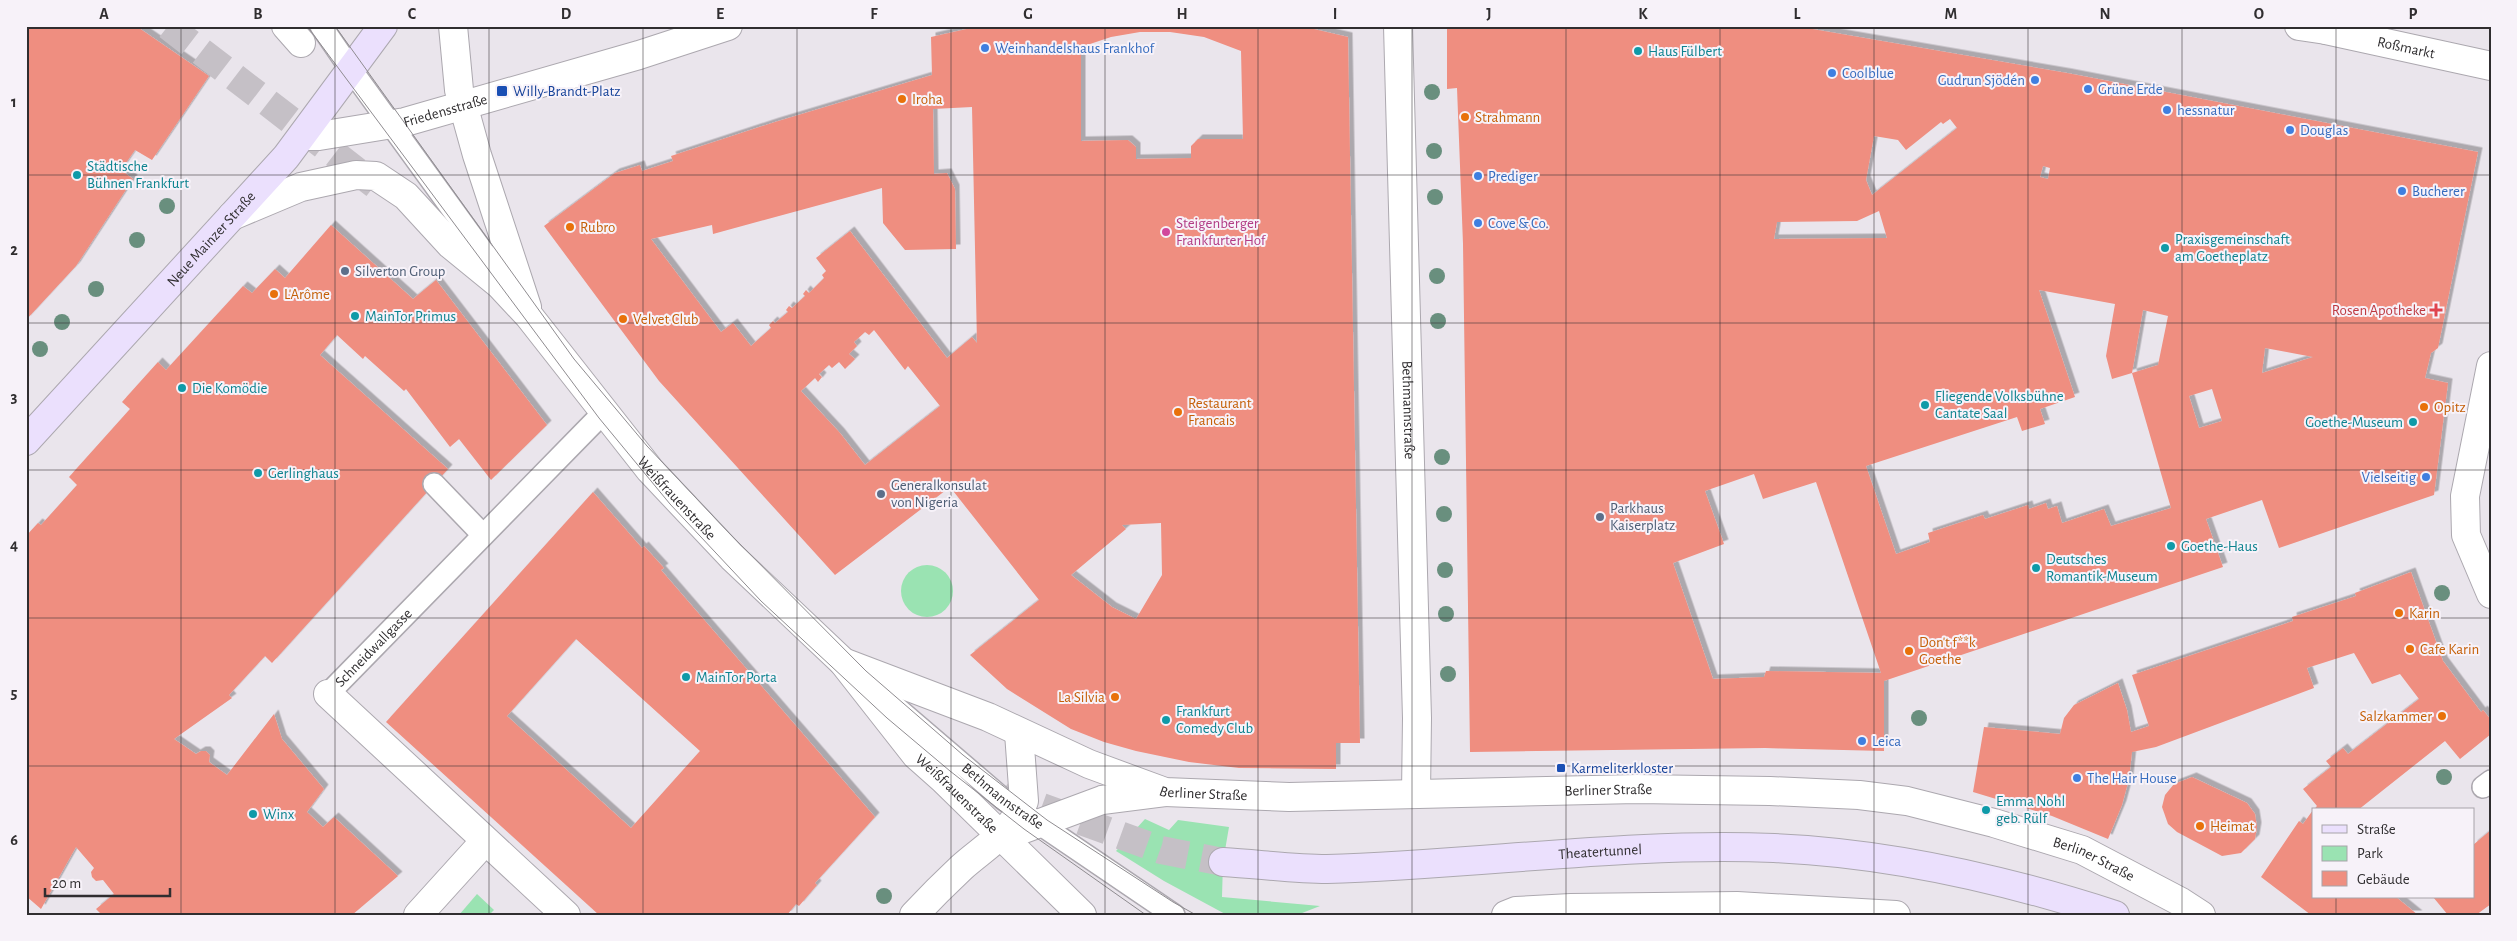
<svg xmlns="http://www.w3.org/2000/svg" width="2517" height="941" font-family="'Alegreya Sans',sans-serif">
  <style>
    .green { fill: #9ae3b2 }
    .building { fill: #ef8e80; fill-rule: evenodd; filter: url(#shadow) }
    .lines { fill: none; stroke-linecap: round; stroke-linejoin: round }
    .secondary-tunnel { stroke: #c5c0c6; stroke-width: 28; stroke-dasharray: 28 14; stroke-linecap: butt }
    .service-casing { stroke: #aca8af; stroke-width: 24 }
    .pedestrian-casing { stroke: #aca8af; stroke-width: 30 }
    .minor-casing { stroke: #aca8af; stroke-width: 30 }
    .tertiary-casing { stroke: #aca8af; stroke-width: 30 }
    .secondary-casing { stroke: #aca8af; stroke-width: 30 }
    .service { stroke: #fff; stroke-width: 21 }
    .pedestrian { stroke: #fff; stroke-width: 28 }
    .minor { stroke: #fff; stroke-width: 28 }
    .tertiary { stroke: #fff; stroke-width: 28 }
    .secondary { stroke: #ebe0fd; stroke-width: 28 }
    .tram { stroke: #8f8c90; stroke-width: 1 }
    .tree { fill: #698f7e }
    .grid { fill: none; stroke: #302e30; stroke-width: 1; stroke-opacity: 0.55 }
    .shop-dot { fill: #3f7fe0; stroke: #f7f2f9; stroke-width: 2 }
    .culture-dot { fill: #0f9aa8; stroke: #f7f2f9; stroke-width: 2 }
    .transit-dot { fill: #1a4fb4; stroke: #f7f2f9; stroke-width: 2 }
    .food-dot { fill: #e8710a; stroke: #f7f2f9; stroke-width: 2 }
    .hotel-dot { fill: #d1479c; stroke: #f7f2f9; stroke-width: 2 }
    .service-dot { fill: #5c6f8a; stroke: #f7f2f9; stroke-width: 2 }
    .health-dot { fill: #e0444e; stroke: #f7f2f9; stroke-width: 2 }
    .labels { text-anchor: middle; stroke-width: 4; stroke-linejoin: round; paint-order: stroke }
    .street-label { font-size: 15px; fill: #302e30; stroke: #f7f2f9 }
    .shop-label { font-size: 15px; fill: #366cbe; stroke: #f7f2f9; text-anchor: start }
    .culture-label { font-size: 15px; fill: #0d838f; stroke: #f7f2f9; text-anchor: start }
    .transit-label { font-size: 15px; fill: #164399; stroke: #f7f2f9; text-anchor: start }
    .food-label { font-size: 15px; fill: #c56008; stroke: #f7f2f9; text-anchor: start }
    .hotel-label { font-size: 15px; fill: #b23c85; stroke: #f7f2f9; text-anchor: start }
    .service-label { font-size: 15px; fill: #4e5e75; stroke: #f7f2f9; text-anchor: start }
    .health-label { font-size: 15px; fill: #be3a42; stroke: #f7f2f9; text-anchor: end }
    .neatline { fill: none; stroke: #302e30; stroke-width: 2 }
    .grid-label { font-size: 16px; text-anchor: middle; font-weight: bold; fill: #302e30 }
  </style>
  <defs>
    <filter id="shadow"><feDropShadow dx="4.5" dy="-4.5" stdDeviation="0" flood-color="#0004"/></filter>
  </defs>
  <rect width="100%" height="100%" fill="#eae5ec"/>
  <g class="green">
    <circle cx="927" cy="591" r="26"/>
    <polygon points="1145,819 1169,830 1178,820 1229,827 1223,862 1222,897 1320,906 1297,915 1227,915 1164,881 1116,851"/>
    <polygon points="477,894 494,910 489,915 459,915"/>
  </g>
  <g class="building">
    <polygon points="26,26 136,26 209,76 152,160 135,150 121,170 133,179 76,266 26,320"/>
    <path d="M980 26H1301L1348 37 1360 743H1336V769L1239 768 1189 762 1136 751 1104 742 1071 729 1007 689 970 655 1039 600 950 487 835 575 659 381 544 226 615 173 640 165 642 171 673 161 671 156 775 122 932 75 931 37ZM1140 32H1170L1204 37 1241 51 1243 139H1198L1191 146V158L1136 159V147L1128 140 1081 141V47L1111 37ZM972 107 977 343 972 337 947 358 850 231 816 258 826 271 822 275 824 278 809 293 806 290 803 294 805 296 792 308 789 306 786 310 788 312 775 323 773 321 769 325 771 328 751 346 733 323 721 332 651 239 712 225 713 234 882 188 883 223 905 250 956 249 955 189 947 173 934 174 933 109ZM874 330 905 370 908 366 940 406 865 465 840 433 801 391 815 378 818 382 822 377 819 374 829 365 832 368 839 362 845 369 855 359 849 354 857 346 854 342 865 332 869 335ZM1161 523 1162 575 1136 619 1112 607 1071 575 1126 529 1122 525Z"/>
    <path d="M1447 26H1795L2067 73 2478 152 2438 348 2431 353 2425 378 2448 383 2434 495 2279 548 2262 500 2206 519 2223 567 1884 681V751L1765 748 1470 752 1463 244 1457 88 1447 89ZM1950 119 1957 128 1872 195 1866 180 1874 136 1898 140 1906 150 1941 122 1943 124ZM2043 166 2050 168 2048 179 2040 177ZM1879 211 1887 238 1774 239 1777 222 1857 221ZM2039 290 2115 304 2106 356 2112 379 2132 373 2171 508 2111 526 2104 509 2062 523 2057 506 2048 509 2046 503 2029 509 2028 505 1985 519 1983 515 1928 533 1930 542 1896 554 1866 466 2017 417 2022 431 2045 424 2040 409 2075 397ZM2143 310 2168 316 2158 365 2132 373ZM2265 348 2313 357 2262 373ZM2212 389 2222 421 2199 428 2189 396ZM1754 474 1763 499 1816 482 1881 673 1766 671 1764 677 1713 679 1673 563 1724 544 1705 491Z"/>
    <polygon points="331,225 413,299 436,280 547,425 491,480 459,439 450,447 406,389 404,391 365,356 363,359 337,335 320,355 448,469 272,663 265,656 229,695 232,698 174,739 196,754 201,751 206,751 210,755 209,762 227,775 274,714 282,739 324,789 307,812 323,827 334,817 398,876 352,915 102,915 96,909 114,894 103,880 96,881 92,877 91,872 94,868 76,847 41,909 26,896 26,536 38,523 41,525 77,485 69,477 130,409 122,402 158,362 166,370 243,286 252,293 275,269 285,278"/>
    <path d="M593 492 642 548 644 546 664 568 661 570 875 817 815 883 817 885 799 906 796 904 787 915H599L386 722ZM576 639 700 751 631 828 507 716Z"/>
    <polygon points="2411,572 2443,661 2481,712 2483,710 2491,720 2491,734 2460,759 2445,741 2358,810 2314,810 2317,806 2303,789 2331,767 2326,761 2343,748 2348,754 2419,699 2400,674 2372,684 2354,653 2307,668 2314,688 2156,747 2132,752 2129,779 2122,805 2108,839 2052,816 1973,792 1984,727 2060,734 2064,718 2074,705 2118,683 2127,710 2131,732 2149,726 2132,675 2293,621 2292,617 2356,596 2355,593"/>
    <polygon points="2192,777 2247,803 2255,814 2257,827 2255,839 2241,853 2222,856 2177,832 2168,824 2162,807 2165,795 2174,784"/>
    <polygon points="2313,810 2313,897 2396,897 2418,915 2311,915 2261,877 2299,821 2303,824"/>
    <polygon points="2491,830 2491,904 2476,915 2448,915 2433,897 2473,897 2473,845"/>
  </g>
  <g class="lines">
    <g class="secondary-tunnel">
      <polyline points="168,26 375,185"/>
      <polyline points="1004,789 1017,798 1161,850 1223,862"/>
    </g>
    <defs>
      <g id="service">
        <polyline points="321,26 352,71 505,282"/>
        <polyline points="434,484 483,535"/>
        <path id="s1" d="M877 691 1003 799 1174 915"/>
        <path id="s2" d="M328 694 604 412"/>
        <polyline points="2483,787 2491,781"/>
      </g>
      <g id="pedestrian">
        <polyline points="286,26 301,43"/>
        <polyline points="328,694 566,915"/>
        <polyline points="418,915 485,841"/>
      </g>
      <g id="minor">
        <path id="s3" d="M1398 26 1417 718 1416 794"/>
        <path id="s4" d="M2326 30 2491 66"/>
        <polyline points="2491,366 2465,496 2466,535 2491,594"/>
        <polyline points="1000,835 1024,829 1102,800 1165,792"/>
        <path d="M914 915C929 899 945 883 961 868 983 848 1014 831 1024 801L1019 733"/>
      </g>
      <g id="tertiary">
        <polyline points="453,26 459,90 477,155 527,307"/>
        <polyline points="2299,26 2326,30 2327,26"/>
        <path id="s5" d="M303 136H319L405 122 639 55 728 26"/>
        <path id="s6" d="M232 216 301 187 356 175 376 176 406 196 451 245 500 285 529 316 650 470 732 557 843 662 916 755 943 779 1082 915"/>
        <path id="s7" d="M843 662 988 717 1089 764 1165 792 1289 797 1637 789 1770 791 1859 795 1907 801 1994 823 2082 850 2181 902 2201 915"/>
        <polyline points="1506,915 1516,911 1571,908 1737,906 1896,915"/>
      </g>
      <g id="secondary">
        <path id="s8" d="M26 441 286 157 383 26"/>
        <path id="s9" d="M1223 862C1258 864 1293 869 1327 869 1476 865 1625 842 1774 848 1891 853 2004 879 2115 915"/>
      </g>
    </defs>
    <use href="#service" class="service-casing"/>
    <use href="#pedestrian" class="pedestrian-casing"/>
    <use href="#minor" class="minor-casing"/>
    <use href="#tertiary" class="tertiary-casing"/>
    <use href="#secondary" class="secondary-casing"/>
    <use href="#service" class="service"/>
    <use href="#pedestrian" class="pedestrian"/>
    <use href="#minor" class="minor"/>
    <use href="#tertiary" class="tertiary"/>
    <use href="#secondary" class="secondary"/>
    <g class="tram">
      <polyline points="307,26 599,418 670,504 761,601 887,718 950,771 1024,829 1146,915"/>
      <polyline points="335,26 574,359 647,446 729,533 866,671 963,755 1047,820 1173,902 1196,915"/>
    </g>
  </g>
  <g class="tree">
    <circle cx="1432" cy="92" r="8"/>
    <circle cx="1434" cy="151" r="8"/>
    <circle cx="1435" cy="197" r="8"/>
    <circle cx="167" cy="206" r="8"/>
    <circle cx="137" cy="240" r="8"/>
    <circle cx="1437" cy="276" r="8"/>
    <circle cx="96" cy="289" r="8"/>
    <circle cx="1438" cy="321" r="8"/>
    <circle cx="62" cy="322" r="8"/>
    <circle cx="40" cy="349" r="8"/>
    <circle cx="1442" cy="457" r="8"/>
    <circle cx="1444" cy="514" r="8"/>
    <circle cx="1445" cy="570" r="8"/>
    <circle cx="2442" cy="593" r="8"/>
    <circle cx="1446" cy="614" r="8"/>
    <circle cx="1448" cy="674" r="8"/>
    <circle cx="1919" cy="718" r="8"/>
    <circle cx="2444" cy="777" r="8"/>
    <circle cx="884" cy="896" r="8"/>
  </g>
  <path class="grid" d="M181 26V915M335 26V915M489 26V915M643 26V915M797 26V915M951 26V915M1105 26V915M1258 26V915M1412 26V915M1566 26V915M1720 26V915M1874 26V915M2028 26V915M2182 26V915M2336 26V810M26 175H2491M26 323H2491M26 470H2491M26 618H2491M26 766H2491M2336 897V915"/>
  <g class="shop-dot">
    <circle cx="985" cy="48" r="5"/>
    <circle cx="1832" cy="73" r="5"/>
    <circle cx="2035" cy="80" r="5"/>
    <circle cx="2088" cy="89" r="5"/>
    <circle cx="2167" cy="110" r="5"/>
    <circle cx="2290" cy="130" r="5"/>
    <circle cx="1478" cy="176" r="5"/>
    <circle cx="2402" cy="191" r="5"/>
    <circle cx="1478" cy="223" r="5"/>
    <circle cx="2426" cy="477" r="5"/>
    <circle cx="1862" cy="741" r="5"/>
    <circle cx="2077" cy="778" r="5"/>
  </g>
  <g class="culture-dot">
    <circle cx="1638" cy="51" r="5"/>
    <circle cx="77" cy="175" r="5"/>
    <circle cx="2165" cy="248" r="5"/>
    <circle cx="355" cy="316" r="5"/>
    <circle cx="182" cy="388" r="5"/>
    <circle cx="1925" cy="405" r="5"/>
    <circle cx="2413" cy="422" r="5"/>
    <circle cx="258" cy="473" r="5"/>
    <circle cx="2171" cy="546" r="5"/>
    <circle cx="2036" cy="568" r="5"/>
    <circle cx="686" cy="677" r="5"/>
    <circle cx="1166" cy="720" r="5"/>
    <circle cx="1986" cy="810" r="5"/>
    <circle cx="253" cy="814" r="5"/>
  </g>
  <g class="transit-dot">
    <rect x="496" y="85" width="12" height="12" rx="2.5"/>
    <rect x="1556" y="763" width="10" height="10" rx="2.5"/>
  </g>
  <g class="food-dot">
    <circle cx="902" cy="99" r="5"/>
    <circle cx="1465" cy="117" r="5"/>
    <circle cx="570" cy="227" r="5"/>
    <circle cx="274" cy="294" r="5"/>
    <circle cx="623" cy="319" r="5"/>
    <circle cx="2424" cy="407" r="5"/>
    <circle cx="1178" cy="412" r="5"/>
    <circle cx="2399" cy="613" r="5"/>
    <circle cx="2410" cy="649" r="5"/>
    <circle cx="1909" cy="651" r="5"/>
    <circle cx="1115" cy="697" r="5"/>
    <circle cx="2442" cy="716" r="5"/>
    <circle cx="2200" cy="826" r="5"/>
  </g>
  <circle class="hotel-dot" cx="1166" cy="232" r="5"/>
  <g class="service-dot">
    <circle cx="345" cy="271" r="5"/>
    <circle cx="881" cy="494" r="5"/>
    <circle cx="1600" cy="517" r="5"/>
  </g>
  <path class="health-dot" d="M2433.5 302.5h5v5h5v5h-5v5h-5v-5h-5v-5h5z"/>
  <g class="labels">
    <g class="street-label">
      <text dy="5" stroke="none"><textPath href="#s4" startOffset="82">Roßmarkt</textPath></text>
      <text dy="5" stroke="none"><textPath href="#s5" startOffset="145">Friedensstraße</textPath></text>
      <text dy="5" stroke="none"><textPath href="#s8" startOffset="274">Neue Mainzer Straße</textPath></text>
      <text dy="5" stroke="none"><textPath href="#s3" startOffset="384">Bethmannstraße</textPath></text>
      <text dy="5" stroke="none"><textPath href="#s6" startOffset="594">Weißfrauenstraße</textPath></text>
      <text dy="5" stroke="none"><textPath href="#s2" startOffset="65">Schneidwallgasse</textPath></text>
      <text dy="5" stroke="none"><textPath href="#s7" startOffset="791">Berliner Straße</textPath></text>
      <text dy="5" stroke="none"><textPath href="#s6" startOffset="1002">Weißfrauenstraße</textPath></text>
      <text dy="5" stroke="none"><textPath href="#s7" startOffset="386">Berliner Straße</textPath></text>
      <text dy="5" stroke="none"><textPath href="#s1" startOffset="164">Bethmannstraße</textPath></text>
      <text dy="5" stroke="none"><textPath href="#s9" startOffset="378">Theatertunnel</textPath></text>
      <text dy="5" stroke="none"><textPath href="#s7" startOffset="1286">Berliner Straße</textPath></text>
    </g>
    <g class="shop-label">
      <text x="995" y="53">Weinhandelshaus Frankhof</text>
      <text x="1842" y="78">Coolblue</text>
      <text x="2025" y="85" text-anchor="end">Gudrun Sjödén</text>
      <text x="2098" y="94">Grüne Erde</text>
      <text x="2177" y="115">hessnatur</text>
      <text x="2300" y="135">Douglas</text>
      <text x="1488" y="181">Prediger</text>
      <text x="2412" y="196">Bucherer</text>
      <text x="1488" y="228">Cove &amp; Co.</text>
      <text x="2416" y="482" text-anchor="end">Vielseitig</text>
      <text x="1872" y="746">Leica</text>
      <text x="2087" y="783">The Hair House</text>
    </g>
    <g class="culture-label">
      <text x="1648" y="56">Haus Fülbert</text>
      <text x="87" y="171">Städtische<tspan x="87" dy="17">Bühnen Frankfurt</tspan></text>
      <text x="2175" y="244">Praxisgemeinschaft<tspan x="2175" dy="17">am Goetheplatz</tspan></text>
      <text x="365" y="321">MainTor Primus</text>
      <text x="192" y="393">Die Komödie</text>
      <text x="1935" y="401">Fliegende Volksbühne<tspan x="1935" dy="17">Cantate Saal</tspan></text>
      <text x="2403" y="427" text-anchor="end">Goethe-Museum</text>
      <text x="268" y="478">Gerlinghaus</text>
      <text x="2181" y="551">Goethe-Haus</text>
      <text x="2046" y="564">Deutsches<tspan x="2046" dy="17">Romantik-Museum</tspan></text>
      <text x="696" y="682">MainTor Porta</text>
      <text x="1176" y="716">Frankfurt<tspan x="1176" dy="17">Comedy Club</tspan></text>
      <text x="1996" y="806">Emma Nohl<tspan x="1996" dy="17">geb. Rülf</tspan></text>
      <text x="263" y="819">Winx</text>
    </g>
    <g class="transit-label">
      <text x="513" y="96">Willy-Brandt-Platz</text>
      <text x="1571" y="773">Karmeliterkloster</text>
    </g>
    <g class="food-label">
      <text x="912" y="104">Iroha</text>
      <text x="1475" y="122">Strahmann</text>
      <text x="580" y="232">Rubro</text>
      <text x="284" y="299">L'Arôme</text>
      <text x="633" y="324">Velvet Club</text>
      <text x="1188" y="408">Restaurant<tspan x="1188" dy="17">Francais</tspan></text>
      <text x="2434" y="412">Opitz</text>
      <text x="2409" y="618">Karin</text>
      <text x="1919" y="647">Don't f**k<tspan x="1919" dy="17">Goethe</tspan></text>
      <text x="2420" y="654">Cafe Karin</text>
      <text x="1105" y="702" text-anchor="end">La Silvia</text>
      <text x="2432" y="721" text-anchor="end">Salzkammer</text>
      <text x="2210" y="831">Heimat</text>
    </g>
    <g class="hotel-label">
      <text x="1176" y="228">Steigenberger<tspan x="1176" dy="17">Frankfurter Hof</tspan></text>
    </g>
    <g class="service-label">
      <text x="355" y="276">Silverton Group</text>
      <text x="891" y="490">Generalkonsulat<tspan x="891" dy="17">von Nigeria</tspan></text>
      <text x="1610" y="513">Parkhaus<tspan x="1610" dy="17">Kaiserplatz</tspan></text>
    </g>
    <g class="health-label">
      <text x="2426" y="315">Rosen Apotheke</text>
    </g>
  </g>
  <rect width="2517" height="941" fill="none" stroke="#f7f2f9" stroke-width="55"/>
  <rect x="2312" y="808" width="162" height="90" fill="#f7f2f9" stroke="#a7a4a9"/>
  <rect x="2322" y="825" width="25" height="8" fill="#ebe0fd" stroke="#a7a4a9"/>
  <text x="2357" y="834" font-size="15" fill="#302e30">Straße</text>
  <rect x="2322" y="846" width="25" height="15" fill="#9ae3b2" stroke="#a7a4a9"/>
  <text x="2357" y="858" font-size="15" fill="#302e30">Park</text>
  <rect x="2322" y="871" width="25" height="15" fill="#ef8e80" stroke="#a7a4a9"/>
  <text x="2357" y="884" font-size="15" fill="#302e30">Gebäude</text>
  <path d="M45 888v8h125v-8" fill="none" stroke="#302e30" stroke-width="2.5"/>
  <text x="52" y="888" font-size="15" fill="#302e30" stroke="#f7f2f9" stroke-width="4" paint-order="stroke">20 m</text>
  <rect x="28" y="28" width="2462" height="886" class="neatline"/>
  <g class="grid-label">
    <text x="104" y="19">A</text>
    <text x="258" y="19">B</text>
    <text x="412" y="19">C</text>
    <text x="566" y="19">D</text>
    <text x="720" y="19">E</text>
    <text x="874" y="19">F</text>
    <text x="1028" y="19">G</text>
    <text x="1182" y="19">H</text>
    <text x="1335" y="19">I</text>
    <text x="1489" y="19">J</text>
    <text x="1643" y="19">K</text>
    <text x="1797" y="19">L</text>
    <text x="1951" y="19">M</text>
    <text x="2105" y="19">N</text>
    <text x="2259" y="19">O</text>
    <text x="2413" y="19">P</text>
    <text x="14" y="107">1</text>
    <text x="14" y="255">2</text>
    <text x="14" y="402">3</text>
    <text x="14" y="550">4</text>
    <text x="14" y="698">5</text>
    <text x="14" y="845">6</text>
  </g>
</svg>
